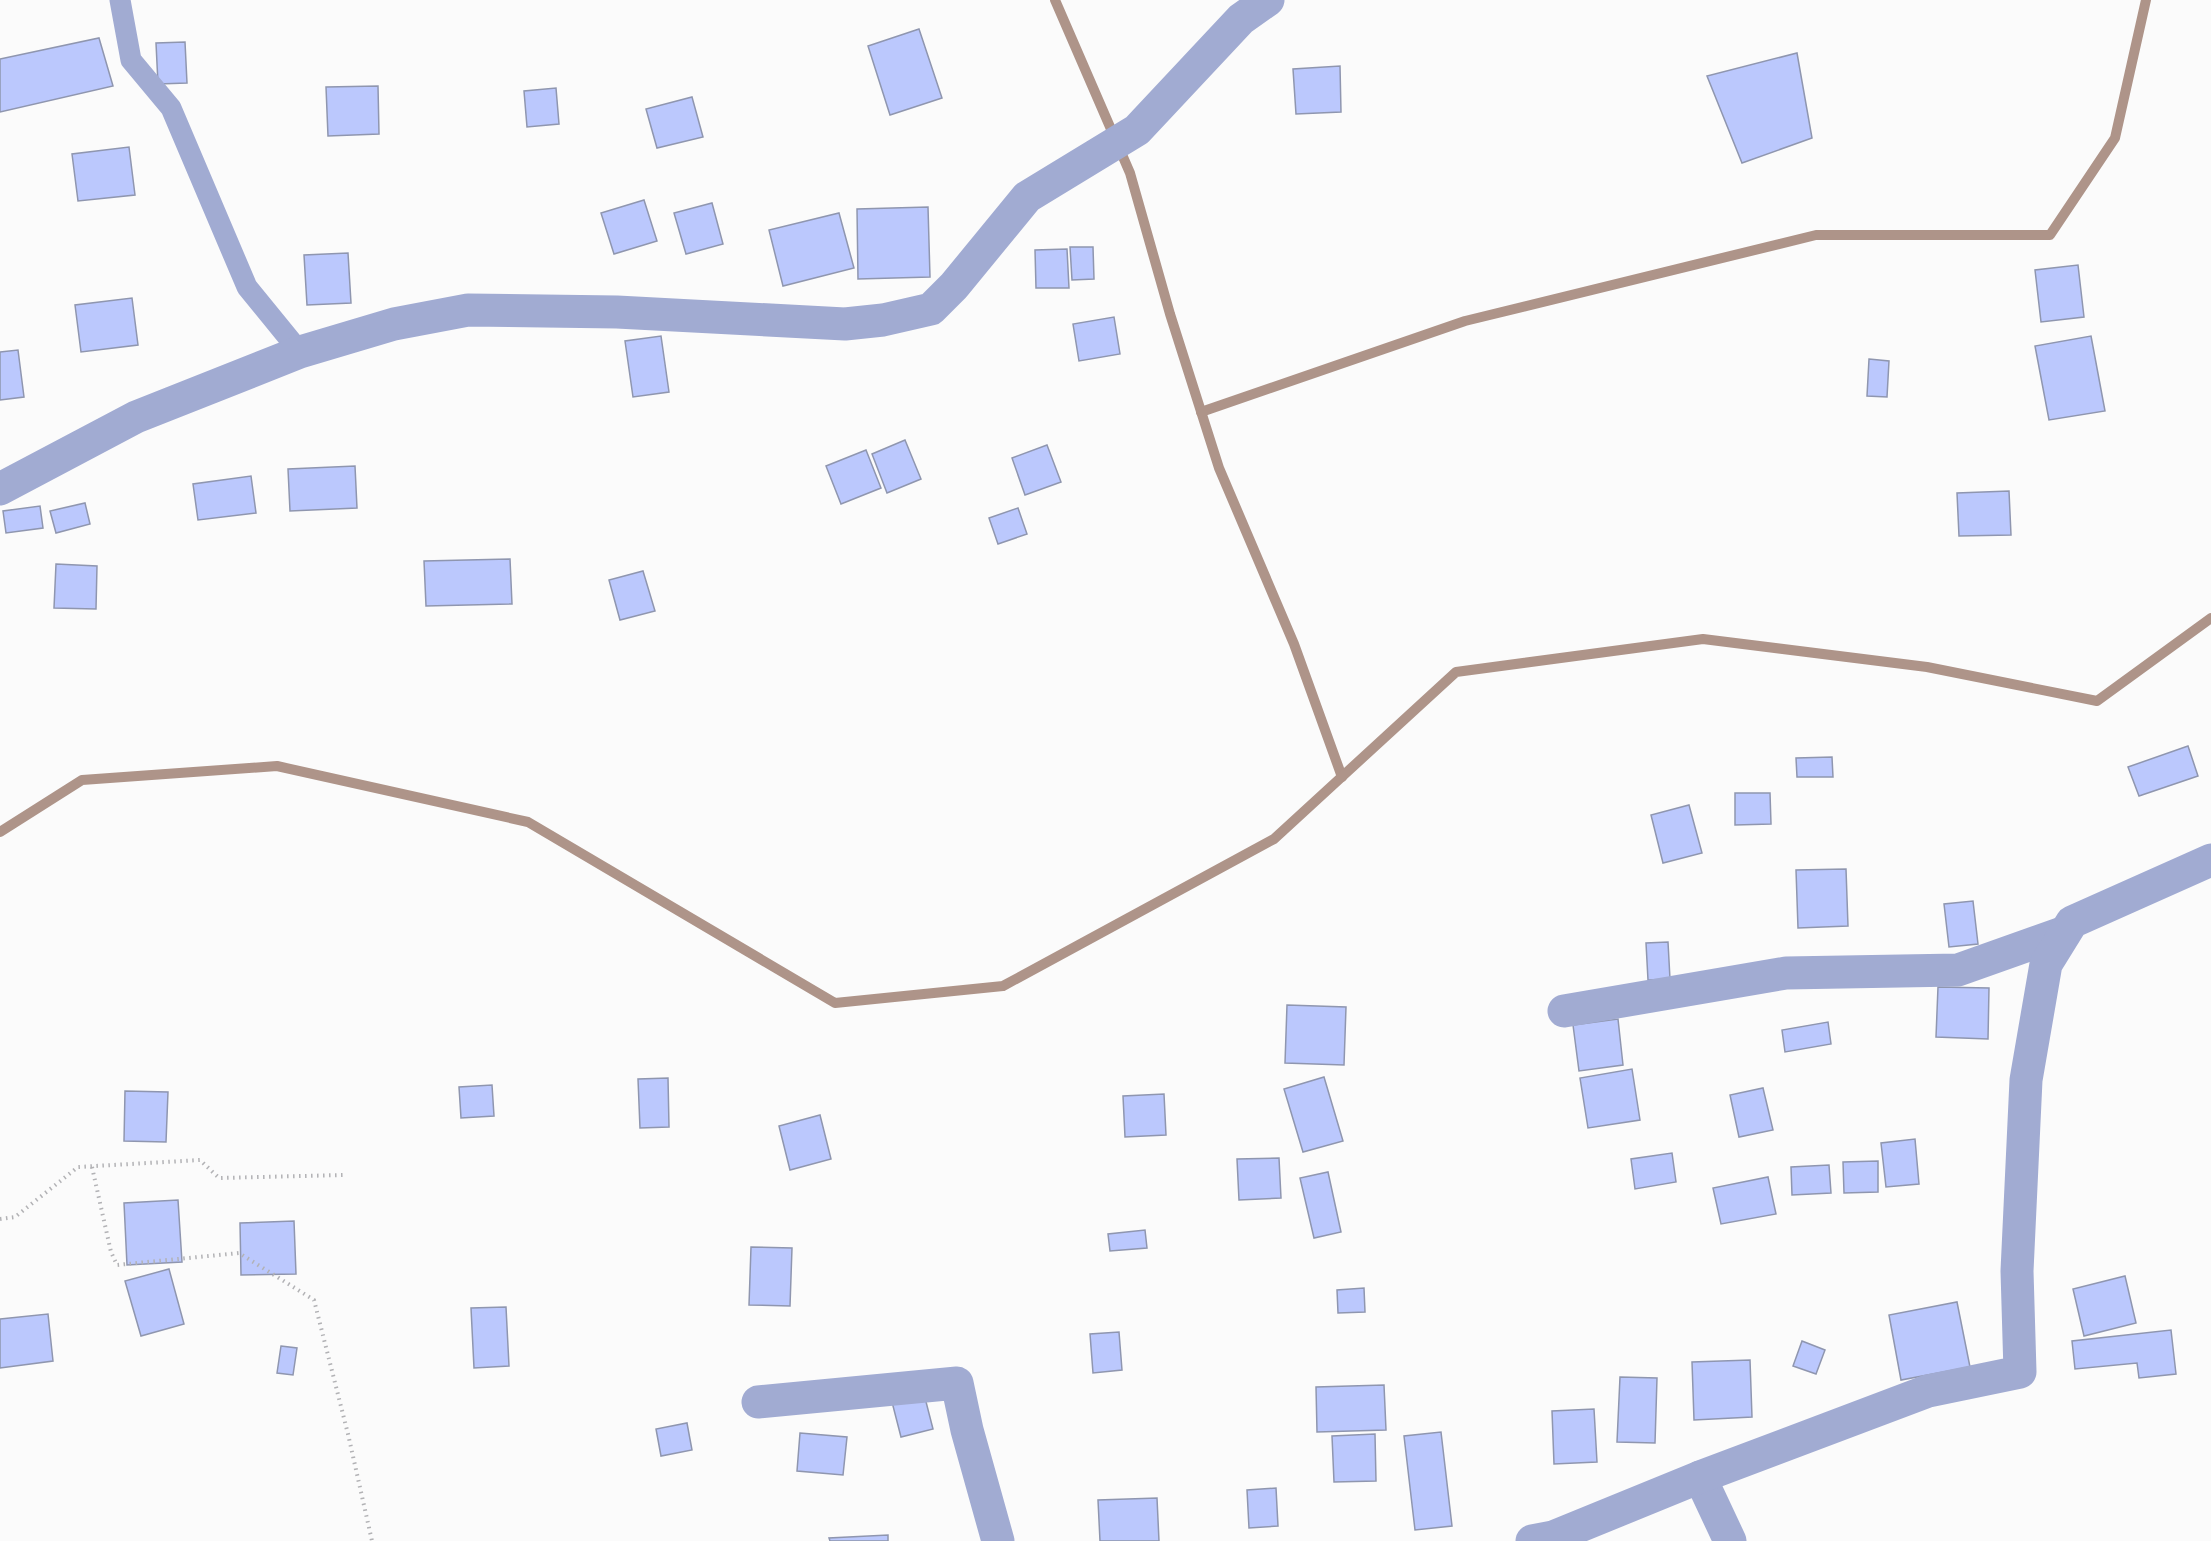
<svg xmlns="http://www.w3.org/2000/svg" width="2211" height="1541" font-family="'Archivo Narrow',sans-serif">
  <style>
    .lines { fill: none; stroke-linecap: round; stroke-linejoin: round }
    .stream { stroke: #ae9489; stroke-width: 10 }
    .building { fill: #bbc8fd; stroke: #8f96af; stroke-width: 1.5 }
    .path { stroke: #b2b2b5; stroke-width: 4; stroke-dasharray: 1.5 4.5; stroke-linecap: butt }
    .lane { stroke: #a1abd2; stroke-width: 21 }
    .street { stroke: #a1abd2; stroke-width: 33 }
  </style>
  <rect width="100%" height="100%" fill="#fbfbfb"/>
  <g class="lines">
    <g class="stream">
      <polyline points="1055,0 1130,173 1170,314 1219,468 1294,644 1342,777"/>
      <polyline points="1201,412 1465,321 1816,235 2050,235 2115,138 2146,0"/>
      <polyline points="0,832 82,780 277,766 528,822 835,1003 1003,986 1274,839 1456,672 1703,639 1927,667 2097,701 2211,618"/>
    </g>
  </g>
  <g class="building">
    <polygon points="919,29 942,98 890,115 868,46"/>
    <polygon points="99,38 113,86 0,112 0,59"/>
    <polygon points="185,42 187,83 158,84 156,43"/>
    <polygon points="1797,53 1812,138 1742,163 1707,76"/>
    <polygon points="1340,66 1341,112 1296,114 1293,69"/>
    <polygon points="378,86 379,134 328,136 326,87"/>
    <polygon points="556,88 559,124 527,127 524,91"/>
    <polygon points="692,97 703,137 657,148 646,109"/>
    <polygon points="129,147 135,195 78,201 72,154"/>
    <polygon points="644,200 657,241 614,254 601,213"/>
    <polygon points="712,203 723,244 686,254 674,213"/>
    <polygon points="928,207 930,277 858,279 857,209"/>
    <polygon points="839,213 854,268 783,286 769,230"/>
    <polygon points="1070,247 1093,247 1094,279 1072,280"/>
    <polygon points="1067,249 1069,288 1036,288 1035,250"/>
    <polygon points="348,253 351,303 307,305 304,255"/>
    <polygon points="2078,265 2084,317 2041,322 2035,270"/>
    <polygon points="132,298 138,345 81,352 75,305"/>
    <polygon points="1114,317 1120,354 1079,361 1073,324"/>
    <polygon points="661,336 669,392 633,397 625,341"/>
    <polygon points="2091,336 2105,411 2049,420 2035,346"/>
    <polygon points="18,350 24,397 0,400 0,352"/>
    <polygon points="1869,359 1889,361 1887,397 1867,396"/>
    <polygon points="905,440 921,479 887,493 872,454"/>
    <polygon points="1047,445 1061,482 1025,495 1012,458"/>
    <polygon points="866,450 881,488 841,504 826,466"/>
    <polygon points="355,466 357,508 290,511 288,469"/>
    <polygon points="251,476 256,513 198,520 193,484"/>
    <polygon points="2009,491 2011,535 1959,536 1957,493"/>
    <polygon points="85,503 90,524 56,533 50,511"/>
    <polygon points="40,506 43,528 6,533 3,511"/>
    <polygon points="1018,508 1027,534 998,544 989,518"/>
    <polygon points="510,559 512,604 426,606 424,561"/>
    <polygon points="56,564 97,566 96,609 54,608"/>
    <polygon points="643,571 655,611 620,620 609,580"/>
    <polygon points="2188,746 2198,776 2139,796 2128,767"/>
    <polygon points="1832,757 1833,777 1797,777 1796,758"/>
    <polygon points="1735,793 1770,793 1771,824 1735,825"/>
    <polygon points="1689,805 1702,853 1663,863 1651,815"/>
    <polygon points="1846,869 1848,926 1798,928 1796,870"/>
    <polygon points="1973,901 1978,944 1949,947 1944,904"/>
    <polygon points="1668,942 1670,979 1648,980 1646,943"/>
    <polygon points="1938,987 1989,988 1988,1039 1936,1037"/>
    <polygon points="1287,1005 1346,1007 1344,1065 1285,1063"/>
    <polygon points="1618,1019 1623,1065 1579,1071 1573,1025"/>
    <polygon points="1828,1022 1831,1044 1785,1052 1782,1030"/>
    <polygon points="1632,1069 1640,1120 1588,1128 1580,1078"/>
    <polygon points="1324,1077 1343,1141 1303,1152 1284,1089"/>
    <polygon points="668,1078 669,1127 640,1128 638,1079"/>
    <polygon points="492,1085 494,1116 461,1118 459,1087"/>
    <polygon points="1763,1088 1773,1130 1739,1137 1730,1095"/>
    <polygon points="125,1091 168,1092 166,1142 124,1141"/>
    <polygon points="1164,1094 1166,1135 1125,1137 1123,1096"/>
    <polygon points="820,1115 831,1159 790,1170 779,1126"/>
    <polygon points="1915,1139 1919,1184 1886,1187 1881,1143"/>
    <polygon points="1672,1153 1676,1182 1635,1189 1631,1159"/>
    <polygon points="1279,1158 1281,1198 1239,1200 1237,1159"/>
    <polygon points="1878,1161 1878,1192 1844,1193 1843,1162"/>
    <polygon points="1829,1165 1831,1193 1792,1195 1791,1167"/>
    <polygon points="1328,1172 1341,1232 1314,1238 1300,1178"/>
    <polygon points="1768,1177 1776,1214 1721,1224 1713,1188"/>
    <polygon points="178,1200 182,1262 127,1265 124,1203"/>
    <polygon points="294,1221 296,1274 241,1275 240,1223"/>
    <polygon points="1145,1230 1147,1248 1110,1251 1108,1234"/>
    <polygon points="751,1247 792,1248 790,1306 749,1305"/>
    <polygon points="169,1269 184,1324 141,1336 125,1281"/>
    <polygon points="2125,1276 2136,1323 2084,1336 2073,1289"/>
    <polygon points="1364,1288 1365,1312 1338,1313 1337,1290"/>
    <polygon points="1957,1302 1970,1367 1901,1380 1889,1315"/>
    <polygon points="506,1307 509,1366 474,1368 471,1308"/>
    <polygon points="48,1314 53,1361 0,1368 0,1319"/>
    <polygon points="2171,1330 2176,1374 2139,1378 2137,1363 2075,1369 2072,1341"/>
    <polygon points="1119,1332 1122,1370 1093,1373 1090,1334"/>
    <polygon points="1802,1341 1825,1350 1816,1374 1793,1366"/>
    <polygon points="281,1346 297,1348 293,1375 277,1373"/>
    <polygon points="1750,1360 1752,1417 1694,1420 1692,1362"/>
    <polygon points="1620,1377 1657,1378 1655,1443 1617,1442"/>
    <polygon points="1384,1385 1386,1430 1317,1432 1316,1387"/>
    <polygon points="924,1394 933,1429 901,1437 892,1402"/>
    <polygon points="1594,1409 1597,1462 1554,1464 1552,1411"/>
    <polygon points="687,1423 692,1450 661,1456 656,1429"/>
    <polygon points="1441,1432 1452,1526 1415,1530 1404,1436"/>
    <polygon points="800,1433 847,1437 843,1475 797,1471"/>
    <polygon points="1375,1434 1376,1481 1334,1482 1332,1436"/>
    <polygon points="1276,1488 1278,1526 1249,1528 1247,1490"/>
    <polygon points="1157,1498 1159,1541 1100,1541 1098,1500"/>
    <polygon points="888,1535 888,1541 830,1541 829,1538"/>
  </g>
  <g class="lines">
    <g class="path">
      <polyline points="92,1167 111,1252 117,1265 239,1253 314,1300 348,1434 372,1541"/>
      <polyline points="0,1219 15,1217 78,1167 200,1160 219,1178 344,1175"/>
    </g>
    <polyline class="lane" points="120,0 131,60 171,108 247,287 300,352"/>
    <g class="street">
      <polyline points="0,489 136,417 300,352 394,324 468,310 617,312 845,324 883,320 931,309 954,286 1027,197 1137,130 1241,19 1268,0"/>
      <polyline points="1564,1011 1786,973 1958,970 2065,932"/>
      <polyline points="758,1402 957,1383 967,1430 998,1541"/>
      <polyline points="1700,1477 1730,1541"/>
      <polyline points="1532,1541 1553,1537 1700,1477 1928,1391 2020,1372 2017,1271 2026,1080 2046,964 2072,922 2211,860"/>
    </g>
  </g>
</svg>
